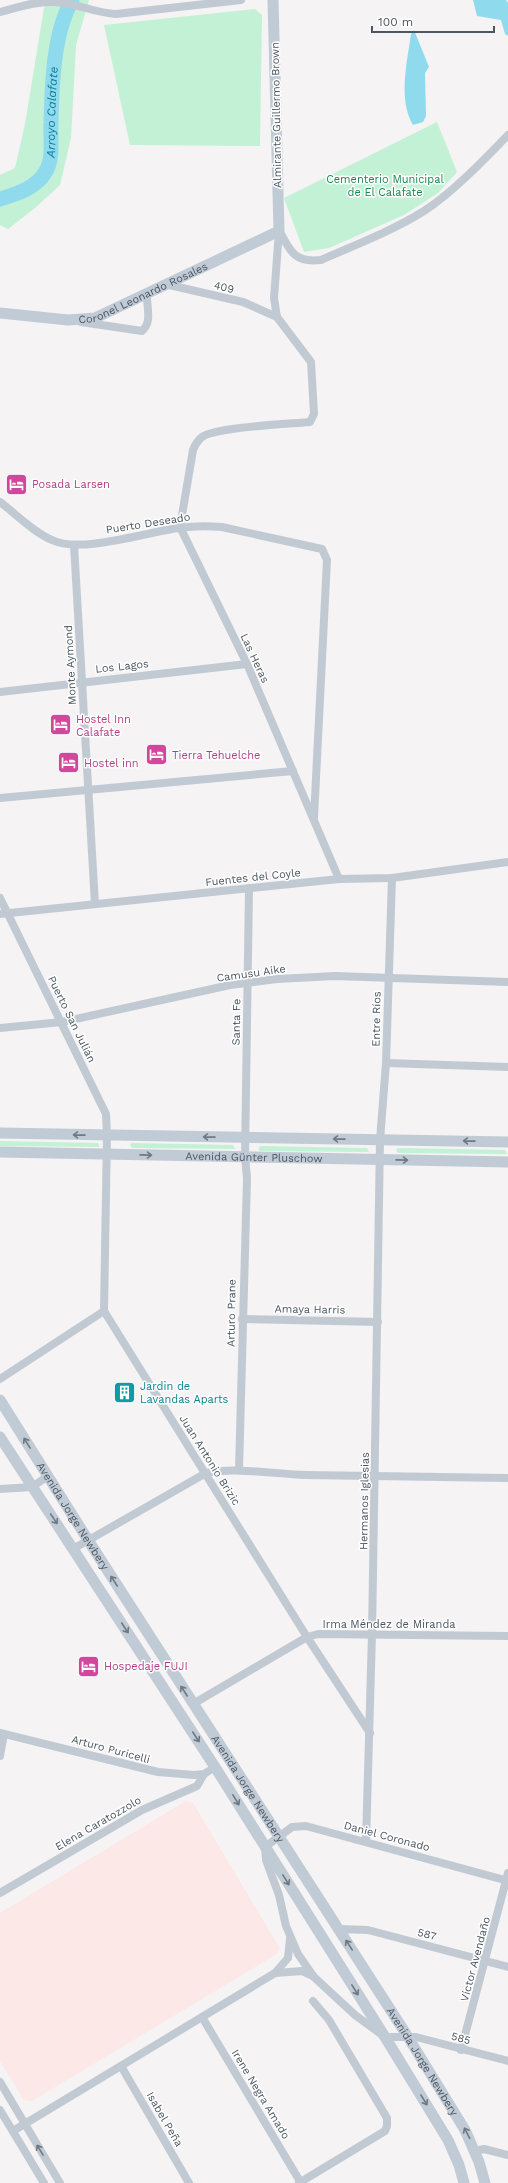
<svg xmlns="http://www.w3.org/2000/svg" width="508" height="2183" font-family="'Work Sans',sans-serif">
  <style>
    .medical { fill: #fce8e6 }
    .green { fill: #c3f1d5 }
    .water { fill: #90daee }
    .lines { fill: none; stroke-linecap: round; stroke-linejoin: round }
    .river { stroke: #90daee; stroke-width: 15 }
    .street { stroke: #c1cad2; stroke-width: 8 }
    .secondary { stroke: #c1cbd6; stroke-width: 11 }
    .oneway { stroke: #6e7984 }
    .oneway2 { stroke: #6e7983 }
    .labels { text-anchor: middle; stroke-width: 3; stroke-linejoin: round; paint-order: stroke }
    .street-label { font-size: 11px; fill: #4a5661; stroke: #fff }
    .park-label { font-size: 11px; fill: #17864f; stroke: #fff }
    .hotel-label { font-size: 11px; fill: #b23c85; stroke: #fff; text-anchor: start }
    .culture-label { font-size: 11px; fill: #0d838f; stroke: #fff; text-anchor: start }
    .water-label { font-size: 12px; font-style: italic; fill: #0c7c9b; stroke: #fff }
  </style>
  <rect width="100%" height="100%" fill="#f5f3f3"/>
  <polygon class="medical" points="186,1801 193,1803 279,1947 277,1954 32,2101 24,2100 0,2061 0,1913"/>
  <g class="green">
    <polygon points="52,0 89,0 76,45 71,138 60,185 35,208 8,229 0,225 0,175 15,168 25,124 44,8"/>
    <polygon points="255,9 262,15 260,146 130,145 104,25"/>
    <polygon points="437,122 457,172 438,193 404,215 329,248 304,252 284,198"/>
    <polygon points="0,1141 98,1143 100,1147 0,1146"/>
    <polygon points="132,1143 233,1145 235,1149 132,1148 130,1145"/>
    <polygon points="261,1146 367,1148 369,1152 260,1151 258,1148"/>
    <polygon points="398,1148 505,1150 507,1154 398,1153 396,1150"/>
  </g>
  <g class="water">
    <polygon points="473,0 506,0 508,3 508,36 505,34 501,20 477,16"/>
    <path d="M414 30 429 67 425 73 426 116 423 122 413 125C398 99 407 63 411 34Z"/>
  </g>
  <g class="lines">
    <path class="river" id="s1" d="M0 199C16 194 37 188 46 171 54 157 50 138 51 123 52 85 53 34 72 0"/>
    <g class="street">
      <path d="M0 12C17 8 35 1 52 2 74 2 94 13 116 14L241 0"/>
      <path d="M279 231 274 298 277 317 311 362 314 414 310 422C289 424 215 427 202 437 197 441 195 445 193 450L180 527 247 664 339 879"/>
      <path d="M280 232C291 253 296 263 321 260 355 245 392 231 424 211 452 193 484 160 508 135"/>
      <polyline points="165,284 243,302 277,317"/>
      <path d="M81 322 142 331C153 322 146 306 147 293"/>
      <path d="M0 502C16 514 33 532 52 540 81 554 146 532 179 528 193 526 208 526 222 527L322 549 327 560 314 818"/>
      <polyline points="74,545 95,904"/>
      <polyline points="0,692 247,664"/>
      <polyline points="0,798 293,771"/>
      <polyline points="0,898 106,1114 107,1135 104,1311 307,1637 370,1733"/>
      <polyline points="0,914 339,879 392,878 508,862"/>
      <polyline points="0,1028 62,1022 230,985 277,979 335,976 508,982"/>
      <polyline points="386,1063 508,1067"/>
      <polyline points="242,1319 378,1322"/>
      <polyline points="0,1379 104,1311"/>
      <polyline points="239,1470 247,1178 245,1157 249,888"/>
      <polyline points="0,1489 32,1487 48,1476"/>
      <path d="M73 1549 206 1473C238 1467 273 1474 306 1475 373 1476 441 1477 508 1478"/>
      <polyline points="193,1704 307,1637 318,1634 508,1636"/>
      <polyline points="0,1733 158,1772 194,1775 204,1774 215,1767"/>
      <polyline points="0,1756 4,1734"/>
      <polyline points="366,1842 372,1634 380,1140 386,1063 392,878"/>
      <polyline points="508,1881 306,1826 292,1827 265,1847 266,1860 279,1895 286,1926 298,1954 314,1977 355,2015 385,2037 416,2037 508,2061"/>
      <polyline points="0,1893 142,1810 197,1786 204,1774"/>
      <polyline points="339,1929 368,1930 508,1967"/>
      <polyline points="275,1973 302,1971 313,1976"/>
      <polyline points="202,2017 301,2183"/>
      <polyline points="461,2050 508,1873"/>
      <polyline points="121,2066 189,2183"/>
      <polyline points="0,2082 60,2183"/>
      <polyline points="0,2110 44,2183"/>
      <polyline points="13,2131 275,1973 288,1958 290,1939"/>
      <polyline points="475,2151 484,2149 508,2155"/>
      <polyline points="299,2183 385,2131 387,2126 387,2118 329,2020 313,2001"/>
    </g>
    <g class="secondary">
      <path id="s2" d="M0 313 68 320 95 318 279 231 273 0"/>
      <polyline points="0,1133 508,1142"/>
      <path id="s3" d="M0 1152 508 1162"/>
      <path id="s4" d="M0 1400 88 1540 408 2037 465 2130 479 2162 485 2183"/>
      <polyline points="0,1437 215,1767 385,2037 448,2140 459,2165 464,2183"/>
    </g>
  </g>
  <defs><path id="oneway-shaft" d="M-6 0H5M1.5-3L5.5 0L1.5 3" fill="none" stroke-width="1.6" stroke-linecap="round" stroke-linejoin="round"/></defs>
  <g class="oneway">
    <use href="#oneway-shaft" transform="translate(79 1135) rotate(-179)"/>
    <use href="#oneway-shaft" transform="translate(209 1137) rotate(-179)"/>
    <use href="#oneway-shaft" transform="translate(339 1139) rotate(-179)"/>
    <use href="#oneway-shaft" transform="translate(469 1141) rotate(-179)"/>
    <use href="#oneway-shaft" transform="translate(146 1155) rotate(1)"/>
    <use href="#oneway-shaft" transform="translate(402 1160) rotate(1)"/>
    <use href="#oneway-shaft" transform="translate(27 1443) rotate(-122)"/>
    <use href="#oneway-shaft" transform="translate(54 1519) rotate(56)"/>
    <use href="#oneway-shaft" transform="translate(114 1581) rotate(-123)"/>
    <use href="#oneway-shaft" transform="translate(125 1628) rotate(57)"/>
    <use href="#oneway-shaft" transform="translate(184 1691) rotate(-123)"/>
    <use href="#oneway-shaft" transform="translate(196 1737) rotate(57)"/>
    <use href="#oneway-shaft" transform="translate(236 1800) rotate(58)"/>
    <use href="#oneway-shaft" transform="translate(286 1880) rotate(58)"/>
    <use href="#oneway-shaft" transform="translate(349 1945) rotate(-123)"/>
    <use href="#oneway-shaft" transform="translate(355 1990) rotate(58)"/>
    <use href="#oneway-shaft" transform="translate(424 2100) rotate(58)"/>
    <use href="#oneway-shaft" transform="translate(467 2133) rotate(-117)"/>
  </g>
  <use class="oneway2" href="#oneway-shaft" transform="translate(40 2150) rotate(-121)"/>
  <defs>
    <symbol id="hotel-square" viewBox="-11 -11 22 22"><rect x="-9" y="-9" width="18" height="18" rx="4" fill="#d1479c" stroke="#fff"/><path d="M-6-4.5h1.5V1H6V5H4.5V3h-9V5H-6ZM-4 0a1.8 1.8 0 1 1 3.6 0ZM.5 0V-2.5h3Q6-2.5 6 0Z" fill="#fff"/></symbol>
    <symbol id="building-square" viewBox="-11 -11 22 22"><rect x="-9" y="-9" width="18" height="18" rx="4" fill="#0f9aa8" stroke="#fff"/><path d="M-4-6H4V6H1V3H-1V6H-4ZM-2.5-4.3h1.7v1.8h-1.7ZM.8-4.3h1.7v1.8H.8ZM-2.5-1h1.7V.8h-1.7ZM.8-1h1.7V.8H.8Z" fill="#fff"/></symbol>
  </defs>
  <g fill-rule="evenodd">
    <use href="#hotel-square" x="4" y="472" width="25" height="25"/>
    <use href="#hotel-square" x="48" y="712" width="25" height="25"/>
    <use href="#hotel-square" x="144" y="742" width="25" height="25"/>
    <use href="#hotel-square" x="56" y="750" width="25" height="25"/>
    <use href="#building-square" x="112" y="1380" width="25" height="25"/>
    <use href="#hotel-square" x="76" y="1654" width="25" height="25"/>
  </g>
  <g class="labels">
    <g class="street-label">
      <text transform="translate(276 115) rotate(-91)" y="4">Almirante Guillermo Brown</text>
      <text transform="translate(224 287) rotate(13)" y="4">409</text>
      <text dy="4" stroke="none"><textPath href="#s2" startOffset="149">Coronel Leonardo Rosales</textPath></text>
      <text transform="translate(148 523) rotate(-9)" y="4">Puerto Deseado</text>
      <text transform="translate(255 658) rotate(65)" y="4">Las Heras</text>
      <text transform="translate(70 665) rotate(-93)" y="4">Monte Aymond</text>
      <text transform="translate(122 666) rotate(-6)" y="4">Los Lagos</text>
      <text transform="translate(253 877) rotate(-6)" y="4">Fuentes del Coyle</text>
      <text transform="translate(251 973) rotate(-8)" y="4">Camusu Aike</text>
      <text transform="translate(72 1019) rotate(64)" y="4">Puerto San Julián</text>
      <text transform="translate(376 1019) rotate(-89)" y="4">Entre Ríos</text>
      <text transform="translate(236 1022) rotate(-89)" y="4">Santa Fe</text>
      <text dy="4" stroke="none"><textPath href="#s3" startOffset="254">Avenida Günter Pluschow</textPath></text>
      <text transform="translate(310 1309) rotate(1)" y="4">Amaya Harris</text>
      <text transform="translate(231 1313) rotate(-89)" y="4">Arturo Prane</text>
      <text transform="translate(210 1460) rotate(58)" y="4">Juan Antonio Brizic</text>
      <text transform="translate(364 1501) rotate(-89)" y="4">Hermanos Iglesias</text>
      <text dy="4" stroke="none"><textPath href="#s4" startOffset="137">Avenida Jorge Newbery</textPath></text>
      <text x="389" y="1628">Irma Méndez de Miranda</text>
      <text transform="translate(111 1749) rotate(15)" y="4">Arturo Puricelli</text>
      <text dy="4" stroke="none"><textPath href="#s4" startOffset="461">Avenida Jorge Newbery</textPath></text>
      <text transform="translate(98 1823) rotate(-30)" y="4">Elena Caratozzolo</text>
      <text transform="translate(387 1836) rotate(15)" y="4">Daniel Coronado</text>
      <text transform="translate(427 1934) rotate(15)" y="4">587</text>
      <text transform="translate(475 1959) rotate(-75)" y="4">Víctor Avendaño</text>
      <text transform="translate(461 2038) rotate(15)" y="4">585</text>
      <text dy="4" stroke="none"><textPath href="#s4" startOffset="785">Avenida Jorge Newbery</textPath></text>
      <text transform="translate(261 2094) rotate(59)" y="4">Irene Negra Amado</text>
      <text transform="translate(165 2119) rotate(60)" y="4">Isabel Peña</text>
    </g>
    <g class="park-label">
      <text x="385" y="183">Cementerio Municipal<tspan x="385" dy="13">de El Calafate</tspan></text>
    </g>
    <g class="hotel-label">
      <text x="32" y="488">Posada Larsen</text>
      <text x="76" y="723">Hostel Inn<tspan x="76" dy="13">Calafate</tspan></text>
      <text x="172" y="759">Tierra Tehuelche</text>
      <text x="84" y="767">Hostel inn</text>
      <text x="104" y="1670">Hospedaje FUJI</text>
    </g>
    <g class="culture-label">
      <text x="140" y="1390">Jardin de<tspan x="140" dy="13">Lavandas Aparts</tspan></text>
    </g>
    <g class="water-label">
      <text dy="4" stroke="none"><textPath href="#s1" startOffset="115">Arroyo Calafate</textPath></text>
    </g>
  </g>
  <path d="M372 26v6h122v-6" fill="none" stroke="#4a5661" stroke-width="2"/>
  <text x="378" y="26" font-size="12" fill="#4a5661" stroke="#ffffff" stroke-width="3" paint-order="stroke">100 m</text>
</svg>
